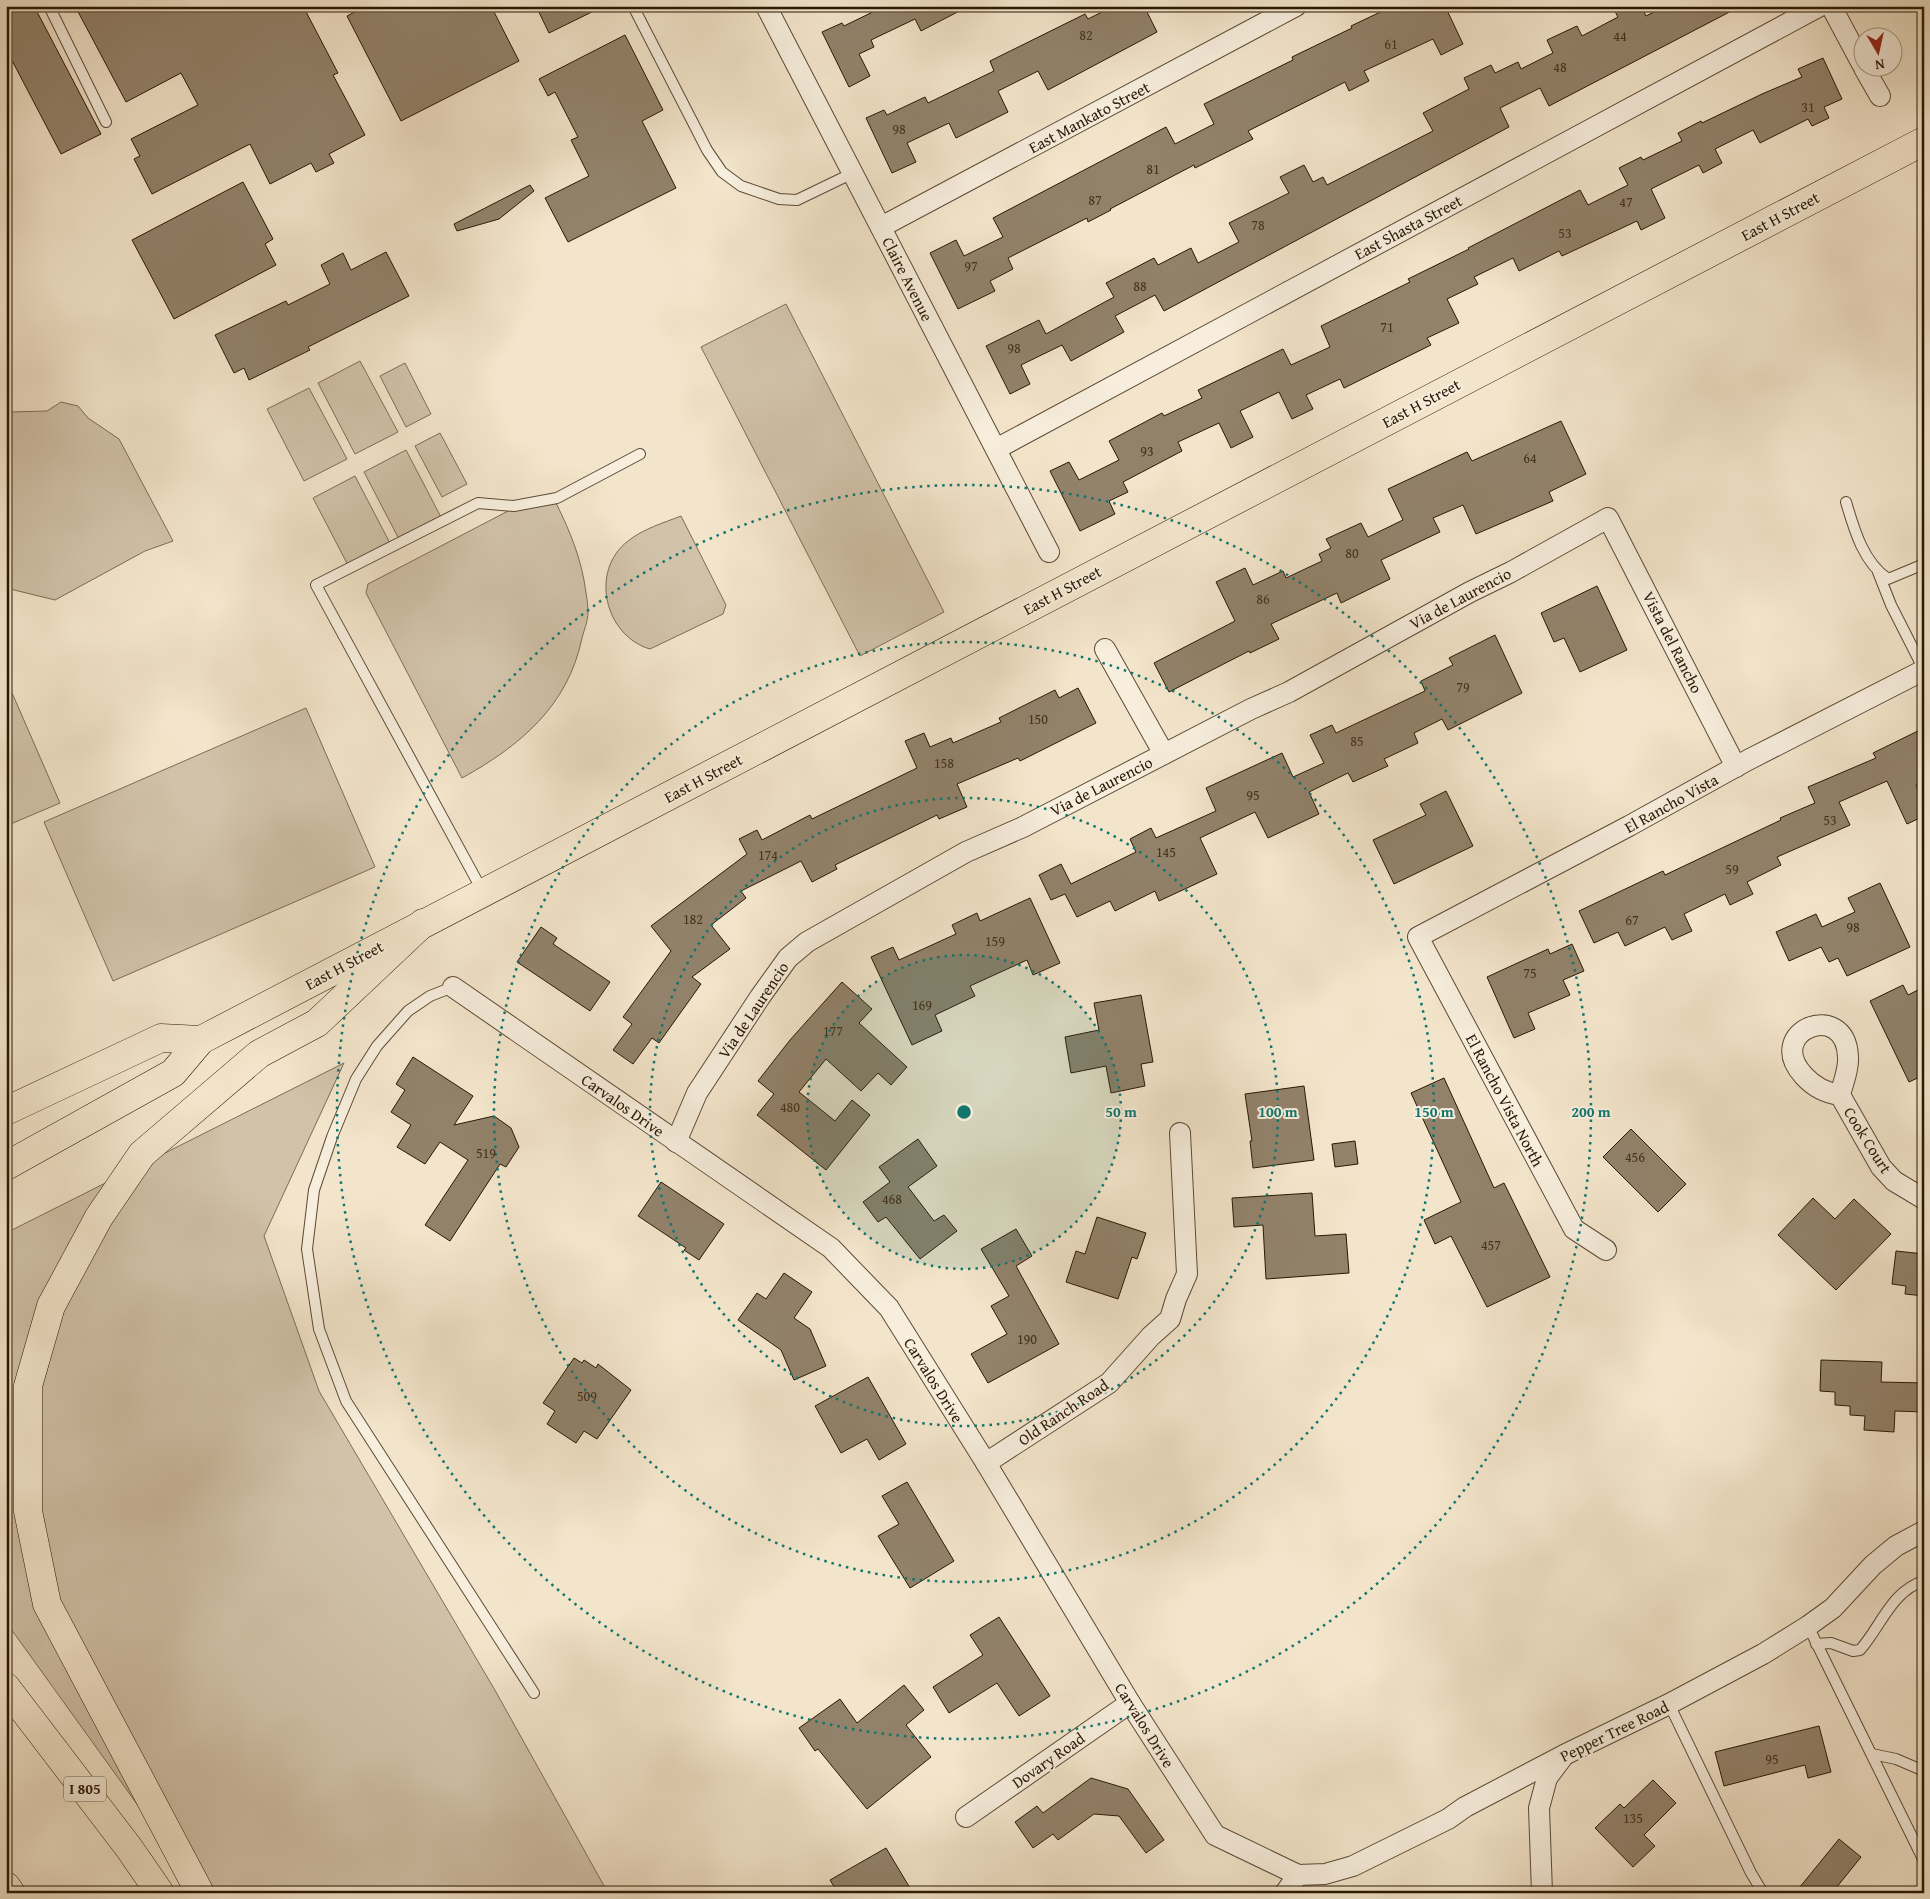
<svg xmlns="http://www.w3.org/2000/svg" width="1930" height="1899" font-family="'Gentium Book Plus',serif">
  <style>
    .green { fill: #d1c2a9; stroke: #7d6c56 }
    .building { fill: #92826b; stroke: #291703 }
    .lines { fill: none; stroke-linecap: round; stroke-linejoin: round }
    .service-casing { stroke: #5c4a35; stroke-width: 12 }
    .minor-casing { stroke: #5c4a35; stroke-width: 22 }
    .primary-casing { stroke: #291703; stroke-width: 29 }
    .motorway-casing { stroke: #291703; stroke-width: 29 }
    .service { stroke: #f7eedd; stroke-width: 10 }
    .minor { stroke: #f7eedd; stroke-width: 20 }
    .primary { stroke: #f3e5cb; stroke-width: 28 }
    .motorway { stroke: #f3e5cb; stroke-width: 28 }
    .ring { fill: none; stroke: #0f766e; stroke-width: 2.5; stroke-dasharray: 2.5 5 }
    .labels { text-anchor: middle; stroke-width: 4; stroke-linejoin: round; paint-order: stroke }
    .number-label { font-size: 14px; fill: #43321d }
    .shield { fill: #f7eedd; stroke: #675844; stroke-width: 1 }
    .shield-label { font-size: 15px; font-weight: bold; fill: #291703 }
    .street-label { font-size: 16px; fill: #291703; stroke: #f7eedd }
    .centre { fill: #0f766e; stroke: #f7eedd; stroke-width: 2.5 }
    .ring-label { font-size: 15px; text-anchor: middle; font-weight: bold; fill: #0f766e; stroke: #f7eedd; stroke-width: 4; stroke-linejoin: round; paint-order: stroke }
  </style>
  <rect width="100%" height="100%" fill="#f3e5cb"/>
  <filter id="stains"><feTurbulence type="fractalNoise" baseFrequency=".004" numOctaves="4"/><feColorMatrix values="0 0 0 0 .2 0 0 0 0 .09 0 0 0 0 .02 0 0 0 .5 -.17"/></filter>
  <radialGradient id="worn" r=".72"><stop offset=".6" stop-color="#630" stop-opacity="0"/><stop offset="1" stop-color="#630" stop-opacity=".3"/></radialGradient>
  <g class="green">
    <polygon points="786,304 944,612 860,656 701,347"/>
    <polygon points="360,361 398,432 355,454 318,383"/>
    <polygon points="405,363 431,414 406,427 380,376"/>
    <polygon points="309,388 347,459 304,481 267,409"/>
    <polygon points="61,402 78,406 88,418 119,439 173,541 145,551 55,600 6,588 6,414 10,412 47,411"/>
    <polygon points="440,433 467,484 442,497 415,446"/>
    <polygon points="406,450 443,521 401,543 364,472"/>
    <polygon points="355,476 392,547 350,569 313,498"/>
    <path d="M556 503C571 533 582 561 586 593 587 599 588 606 588 612 588 621 584 630 582 638 568 706 520 746 462 778L366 593 368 584 510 510Z"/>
    <path d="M681 516 726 605 723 614 650 649C605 636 589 571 628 541 643 529 663 523 681 516Z"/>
    <polygon points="6,679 60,803 6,826"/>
    <polygon points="306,708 375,867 113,981 44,822"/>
    <polygon points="344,1063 264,1236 319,1391 496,1692 608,1893 201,1893 6,1622 6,1233"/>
  </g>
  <g class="building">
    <polygon points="6,6 34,6 101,134 61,154 6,49"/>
    <polygon points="75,6 303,6 338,73 333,75 365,135 329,154 334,163 316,172 311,163 270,184 250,144 152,194 134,159 140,156 131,139 198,105 181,73 126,102"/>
    <polygon points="366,6 491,6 519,61 401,121 347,16"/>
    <polygon points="536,6 604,6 549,33"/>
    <polygon points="885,6 969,6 921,31 915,19 871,40 874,47 859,54 870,76 849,87 822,32 842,23 844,26"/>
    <polygon points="1114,6 1144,6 1157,32 1048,90 1038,71 998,91 1008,112 956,138 949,123 907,143 916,162 892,173 866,118 884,110 887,115 925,97 928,103 994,71 990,61 1085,14 1088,19"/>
    <polygon points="1393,6 1445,6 1463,44 1441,55 1433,39 1364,71 1369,81 1349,91 1345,82 1248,131 1253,139 1195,168 1194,165 1110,209 1111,210 1088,222 1087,218 1008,258 1013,269 990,281 995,291 958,309 930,253 956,240 964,256 1003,237 993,218 1166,127 1175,144 1214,124 1204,104 1293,60 1292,57 1352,28 1351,26"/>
    <polygon points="1612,6 1641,6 1646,16 1666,6 1741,6 1549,106 1540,88 1500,108 1509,127 1164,311 1155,295 1115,316 1124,332 1071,361 1062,345 1021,365 1030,384 1010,394 986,346 1039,320 1046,334 1114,297 1106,283 1154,258 1158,265 1191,248 1198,263 1239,242 1229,223 1289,193 1280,177 1304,165 1313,182 1323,177 1327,185 1433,131 1423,113 1469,89 1464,78 1491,65 1495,73 1518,62 1521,69 1553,53 1547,40 1577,26 1582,36 1618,17"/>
    <polygon points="625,35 663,110 642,121 676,188 568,242 545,198 589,176 571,140 578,137 555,92 548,96 539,79"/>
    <polygon points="1823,58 1842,99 1824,107 1829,118 1812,126 1808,119 1760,143 1753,130 1715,149 1722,163 1703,173 1699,165 1651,189 1665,218 1641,230 1637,221 1562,256 1559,251 1519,271 1513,258 1474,277 1478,284 1447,299 1459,323 1427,338 1431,345 1344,388 1340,379 1306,395 1313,409 1292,419 1279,392 1240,411 1253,437 1231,448 1219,423 1178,442 1182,451 1123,482 1128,492 1109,501 1115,514 1080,531 1050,471 1069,462 1079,480 1119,460 1109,441 1162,413 1164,416 1202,398 1198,390 1283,349 1291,365 1330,347 1321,326 1410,282 1408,279 1469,249 1468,248 1580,190 1588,205 1628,185 1619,168 1641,157 1643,160 1682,141 1678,133 1701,121 1702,123 1762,94 1802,77 1798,69"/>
    <polygon points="243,182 273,239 265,244 276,265 174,319 132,240"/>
    <polygon points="530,185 534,191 499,219 457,231 454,224"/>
    <polygon points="386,252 409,296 308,347 310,350 249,380 244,368 234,373 215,335 286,301 288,305 330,284 321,265 343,253 351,270"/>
    <polygon points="1561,421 1586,474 1549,492 1553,501 1476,534 1463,505 1433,518 1440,532 1381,560 1390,579 1341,603 1337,593 1271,624 1279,639 1250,653 1249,651 1169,692 1154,663 1235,621 1216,582 1245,568 1253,585 1283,571 1286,578 1322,561 1319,554 1331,548 1326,539 1361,523 1368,537 1403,520 1388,489 1467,452 1472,461"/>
    <polygon points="1597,586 1627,650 1580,672 1564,638 1554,642 1541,613"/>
    <polygon points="1495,635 1522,693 1448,730 1442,719 1414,733 1418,743 1384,759 1388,766 1353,782 1348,773 1309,792 1319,814 1268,838 1255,812 1200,838 1217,874 1159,901 1155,891 1115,911 1110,901 1077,917 1065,894 1051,900 1039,875 1061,864 1071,884 1136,852 1130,839 1151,828 1156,838 1216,811 1206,788 1282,753 1293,777 1324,763 1310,735 1332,725 1336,733 1425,691 1421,681 1453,665 1449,658"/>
    <polygon points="1078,688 1096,723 1020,761 1018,758 957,784 967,807 939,819 937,815 835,865 837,869 812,882 801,861 741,891 746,898 711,925 730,949 692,977 701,984 659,1043 652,1038 633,1064 613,1050 632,1024 623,1017 671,951 651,926 747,854 739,839 757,830 762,840 810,815 812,819 917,768 905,741 924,733 930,747 951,738 953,743 1001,722 999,718 1055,690 1059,698"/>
    <polygon points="1924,728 1924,781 1916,785 1924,800 1924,816 1907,824 1887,781 1839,802 1850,825 1777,857 1781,865 1747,882 1753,894 1730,905 1725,894 1684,914 1692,931 1672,940 1665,927 1625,946 1618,932 1594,943 1579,911 1663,871 1665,875 1781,820 1780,818 1815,803 1808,787 1876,758 1873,753"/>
    <polygon points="1446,791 1473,846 1394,884 1373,840 1426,815 1420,804"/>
    <polygon points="1880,883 1910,947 1847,976 1838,958 1829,962 1821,947 1789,961 1776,932 1816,914 1822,927 1855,912 1848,898"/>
    <polygon points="1030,898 1060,963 1033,975 1027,960 970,986 975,996 935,1015 942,1031 912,1045 871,957 893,947 899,960 956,934 952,925 977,913 980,921"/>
    <polygon points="541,927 557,938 553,944 610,982 590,1011 517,962"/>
    <polygon points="1572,944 1584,971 1563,980 1570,995 1528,1013 1535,1029 1514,1038 1487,977 1548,949 1550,954"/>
    <polygon points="842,982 872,1009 859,1023 907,1067 891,1085 878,1073 861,1091 826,1059 799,1092 835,1121 852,1100 870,1115 826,1170 757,1115 774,1094 758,1081 790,1040"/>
    <polygon points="1903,985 1908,995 1924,987 1924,1075 1909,1082 1870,1001"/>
    <polygon points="1141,995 1153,1062 1141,1064 1145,1086 1111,1093 1106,1066 1071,1073 1065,1037 1099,1030 1094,1003"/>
    <polygon points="413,1057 473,1096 454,1125 494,1116 511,1128 519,1147 506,1167 500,1164 450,1241 425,1225 468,1160 440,1142 425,1164 397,1147 411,1125 391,1112 405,1090 396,1084"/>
    <polygon points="1444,1078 1494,1188 1504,1183 1550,1277 1487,1307 1451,1236 1435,1244 1424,1220 1461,1202 1411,1093"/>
    <polygon points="1304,1086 1314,1160 1253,1168 1250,1141 1252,1141 1245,1094"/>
    <polygon points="1631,1129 1686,1184 1658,1212 1603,1157"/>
    <polygon points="918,1139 937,1166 908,1187 934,1221 944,1215 957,1231 920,1259 886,1217 878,1222 863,1202 890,1182 879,1167"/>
    <polygon points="1355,1141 1358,1164 1335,1167 1332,1144"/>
    <polygon points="661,1182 724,1224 699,1260 684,1250 686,1248 638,1216"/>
    <polygon points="1312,1193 1315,1236 1346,1234 1349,1273 1266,1279 1263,1225 1234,1227 1232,1198"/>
    <polygon points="1813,1198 1835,1219 1854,1199 1891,1234 1836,1290 1778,1235"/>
    <polygon points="1097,1217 1146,1233 1137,1259 1132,1257 1118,1299 1066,1282 1076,1251 1085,1254"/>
    <polygon points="1016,1229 1032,1256 1016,1266 1059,1344 988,1383 971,1354 1007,1334 991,1306 1009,1296 981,1249"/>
    <polygon points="1896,1251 1924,1254 1924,1296 1905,1294 1906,1286 1892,1284"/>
    <polygon points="784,1273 812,1292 794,1318 810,1329 826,1366 794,1380 781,1350 738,1320 757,1293 766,1299"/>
    <polygon points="574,1358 582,1363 584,1360 596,1368 598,1364 631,1390 597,1439 584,1431 576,1443 547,1424 555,1411 543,1403"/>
    <polygon points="1821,1360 1882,1362 1881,1382 1924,1383 1924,1412 1895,1411 1894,1432 1864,1430 1865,1416 1850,1415 1850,1406 1835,1405 1835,1392 1820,1391"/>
    <polygon points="868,1377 906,1444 879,1460 867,1439 841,1453 815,1406"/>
    <polygon points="907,1482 954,1561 910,1588 878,1536 899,1524 882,1496"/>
    <polygon points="999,1617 1050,1696 1019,1716 997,1683 949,1713 933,1687 983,1655 970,1635"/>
    <polygon points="904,1685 924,1710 906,1725 931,1757 867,1809 818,1749 815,1751 799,1728 840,1699 857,1723"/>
    <polygon points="1819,1726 1831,1772 1808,1778 1805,1765 1724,1786 1715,1752"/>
    <polygon points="1091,1778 1128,1789 1164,1840 1146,1853 1119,1816 1094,1814 1058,1840 1053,1834 1033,1848 1015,1822 1037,1806 1043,1813"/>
    <polygon points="1653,1780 1676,1803 1644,1835 1655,1846 1633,1867 1595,1828 1620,1804 1624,1808"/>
    <polygon points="1839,1839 1861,1857 1832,1893 1795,1893"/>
    <polygon points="886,1848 913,1893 838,1893 830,1880"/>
  </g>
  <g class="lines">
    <defs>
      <g id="service">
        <polyline points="49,6 106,122"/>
        <polyline points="633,6 707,150 722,172 741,186 779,199 797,200 853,173"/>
        <path d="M1846 502C1854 529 1863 562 1888 579L1924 564"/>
        <polyline points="1878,572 1891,605 1924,670"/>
        <polyline points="483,892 316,585 478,503 514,506 557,498 640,454"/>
        <polyline points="453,987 430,996 408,1011 377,1046 356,1079 332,1137 314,1190 307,1249 319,1329 346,1401 534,1693"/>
        <polyline points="1808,1626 1924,1861"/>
        <path d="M1816 1644 1831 1643 1853 1651 1860 1650C1880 1628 1892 1590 1924 1581"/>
        <polyline points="1669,1704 1751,1873 1763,1893"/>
        <polyline points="1872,1754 1896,1759 1924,1771"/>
      </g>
      <g id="minor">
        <polyline points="766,6 1049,552"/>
        <polyline points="1831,6 1862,64"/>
        <polyline points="1864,68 1880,96"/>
        <polyline points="881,227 1296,6"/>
        <polyline points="996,449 1820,6"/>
        <polyline points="1105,649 1164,754"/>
        <polyline points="453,987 831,1248 889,1308 986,1463 1130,1703 1215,1835 1298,1875 1325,1874 1353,1866 1448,1819 1465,1807 1564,1755 1669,1704 1763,1654 1808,1626 1833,1608 1873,1565 1896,1546 1924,1531"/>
        <path d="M1840 1095C1826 1093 1814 1087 1804 1076 1762 1031 1846 998 1848 1057 1849 1070 1843 1083 1840 1095L1881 1167 1894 1181 1924 1199"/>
        <polyline points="676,1142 697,1093 760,997 788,958 807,942 966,852 1023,827 1251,709 1289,692 1470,592 1511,572 1608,518 1736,767"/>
        <polyline points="1606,1250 1574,1229 1418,937 1629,826 1748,760 1924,670"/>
        <polyline points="986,1463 1109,1383 1151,1336 1170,1319 1176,1299 1187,1274 1180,1133"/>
        <polyline points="966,1817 1130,1703"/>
        <polyline points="1285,1893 1298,1875"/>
        <polyline points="1542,1893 1539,1808 1547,1778 1562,1758"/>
      </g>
      <g id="primary">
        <polyline points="6,1111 161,1038 201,1040"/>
        <polyline points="6,1166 173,1073 201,1040 1924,141"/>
      </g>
      <g id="motorway">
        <polyline points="6,1687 129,1848 160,1893"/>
        <polyline points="6,1886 11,1893"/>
        <polyline points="200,1893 47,1604 28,1511 28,1386 51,1306 99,1217 142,1154 259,1054 317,1023 423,923"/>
      </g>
    </defs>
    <use href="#service" class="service-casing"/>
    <use href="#minor" class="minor-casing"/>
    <use href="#primary" class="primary-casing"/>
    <use href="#motorway" class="motorway-casing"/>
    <use href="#service" class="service"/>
    <use href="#minor" class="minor"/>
    <use href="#primary" class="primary"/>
    <use href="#motorway" class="motorway"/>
  </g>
  <circle cx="964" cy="1112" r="157" fill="#0f766e" fill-opacity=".12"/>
  <g class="ring">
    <circle cx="964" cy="1112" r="157"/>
    <circle cx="964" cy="1112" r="314"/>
    <circle cx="964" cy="1112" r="470"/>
    <circle cx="964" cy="1112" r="627"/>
  </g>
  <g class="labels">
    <g class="number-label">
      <text x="1086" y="40">82</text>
      <text x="1620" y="41">44</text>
      <text x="1391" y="49">61</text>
      <text x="1560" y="72">48</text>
      <text x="1808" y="112">31</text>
      <text x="899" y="134">98</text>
      <text x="1153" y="174">81</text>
      <text x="1095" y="205">87</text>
      <text x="1626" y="207">47</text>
      <text x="1258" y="230">78</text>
      <text x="1565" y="238">53</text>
      <text x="971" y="271">97</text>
      <text x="1140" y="291">88</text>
      <text x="1387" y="332">71</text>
      <text x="1014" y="353">98</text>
      <text x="1147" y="456">93</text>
      <text x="1530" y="463">64</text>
      <text x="1352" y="558">80</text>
      <text x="1263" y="604">86</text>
      <text x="1463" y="692">79</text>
      <text x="1038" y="724">150</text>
      <text x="1357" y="746">85</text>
      <text x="944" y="768">158</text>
      <text x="1253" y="800">95</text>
      <text x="1830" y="825">53</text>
      <text x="1166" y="857">145</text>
      <text x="768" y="860">174</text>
      <text x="1732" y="874">59</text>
      <text x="693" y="924">182</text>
      <text x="1632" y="925">67</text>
      <text x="1853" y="932">98</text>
      <text x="995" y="946">159</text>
      <text x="1530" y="978">75</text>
      <text x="922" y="1010">169</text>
      <text x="833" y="1036">177</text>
      <text x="790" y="1112">480</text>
      <text x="486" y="1158">519</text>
      <text x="1635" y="1162">456</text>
      <text x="892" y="1204">468</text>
      <text x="1491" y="1250">457</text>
      <text x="1027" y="1344">190</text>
      <text x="587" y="1401">509</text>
      <text x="1772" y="1764">95</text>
      <text x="1633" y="1823">135</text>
    </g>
    <rect class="shield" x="64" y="1776.5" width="42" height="25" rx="4"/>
    <g class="shield-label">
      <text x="85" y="1794">I 805</text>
    </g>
    <g class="street-label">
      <text transform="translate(1089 117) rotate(-28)" y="6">East Mankato Street</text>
      <text transform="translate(1780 216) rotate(-28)" y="6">East H Street</text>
      <text transform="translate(1408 227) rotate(-28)" y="6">East Shasta Street</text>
      <text transform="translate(908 279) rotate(63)" y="6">Claire Avenue</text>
      <text transform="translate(1421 403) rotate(-28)" y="6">East H Street</text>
      <text transform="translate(1062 590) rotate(-28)" y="6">East H Street</text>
      <text transform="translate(1460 598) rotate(-28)" y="6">Via de Laurencio</text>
      <text transform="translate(1673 642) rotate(63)" y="6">Vista del Rancho</text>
      <text transform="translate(703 778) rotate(-28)" y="6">East H Street</text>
      <text transform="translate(1101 786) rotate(-27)" y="6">Via de Laurencio</text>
      <text transform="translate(1671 803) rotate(-29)" y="6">El Rancho Vista</text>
      <text transform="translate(344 965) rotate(-28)" y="6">East H Street</text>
      <text transform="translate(753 1010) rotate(-56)" y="6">Via de Laurencio</text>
      <text transform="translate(1505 1100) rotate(62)" y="6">El Rancho Vista North</text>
      <text transform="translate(623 1105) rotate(35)" y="6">Carvalos Drive</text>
      <text transform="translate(1868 1140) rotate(58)" y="6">Cook Court</text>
      <text transform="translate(934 1380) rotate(58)" y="6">Carvalos Drive</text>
      <text transform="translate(1063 1412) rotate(-34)" y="6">Old Ranch Road</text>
      <text transform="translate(1145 1725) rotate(58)" y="6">Carvalos Drive</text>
      <text transform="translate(1614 1731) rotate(-26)" y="6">Pepper Tree Road</text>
      <text transform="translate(1048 1760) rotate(-35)" y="6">Dovary Road</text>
    </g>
  </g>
  <circle cx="964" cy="1112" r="8" class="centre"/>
  <g class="ring-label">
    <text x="1121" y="1117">50 m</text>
    <text x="1278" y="1117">100 m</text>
    <text x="1434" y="1117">150 m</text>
    <text x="1591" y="1117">200 m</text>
  </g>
  <rect width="1930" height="1899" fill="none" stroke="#f3e5cb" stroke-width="25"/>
  <rect x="8" y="8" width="1915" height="1884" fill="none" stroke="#291703" stroke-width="2.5"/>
  <rect x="12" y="12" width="1905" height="1874" fill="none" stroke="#291703"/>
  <g transform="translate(1878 52) rotate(171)"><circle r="24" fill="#f7eedd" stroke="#a59886"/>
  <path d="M0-4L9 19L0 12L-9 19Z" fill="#8f2418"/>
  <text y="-8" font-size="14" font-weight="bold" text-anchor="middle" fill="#291703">N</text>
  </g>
  <rect width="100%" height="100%" filter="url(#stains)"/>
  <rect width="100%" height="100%" fill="url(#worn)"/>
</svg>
